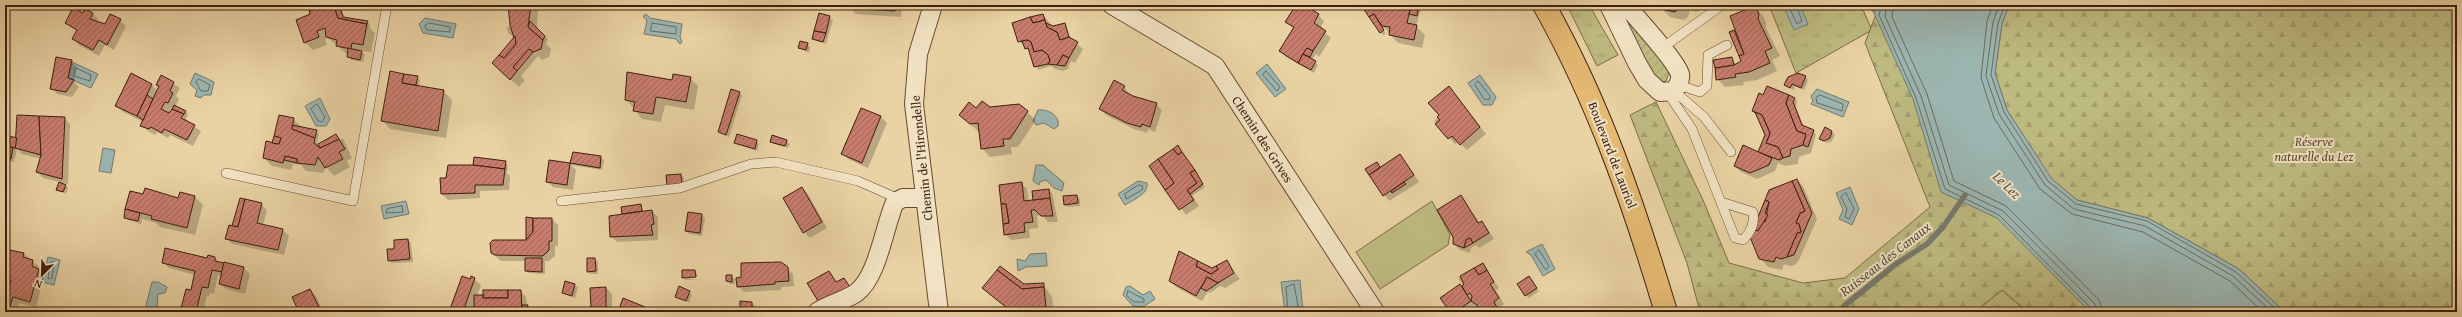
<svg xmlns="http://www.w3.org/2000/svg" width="2462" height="317" font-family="'Gentium Book Plus',serif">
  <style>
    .grass { fill: url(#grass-tufts); stroke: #7e6c46 }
    .forest { fill: url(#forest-firs); stroke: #7e6c46 }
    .garden { fill: url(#garden-furrows); stroke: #7e6c46 }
    .pitch { fill: #bdba80; stroke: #7e6c46 }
    .water { fill: #9bb5b0; stroke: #76796e }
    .shadow { fill: #0003; fill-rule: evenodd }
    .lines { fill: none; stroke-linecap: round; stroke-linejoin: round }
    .shore { stroke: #6c6a5e; stroke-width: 1 }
    .stream { stroke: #76796e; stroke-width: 5.5 }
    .building { fill: url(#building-hatch); stroke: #3e1e0c }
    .lane-casing { stroke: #694b32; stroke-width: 10 }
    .street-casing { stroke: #694b32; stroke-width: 20 }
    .primary-casing { stroke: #3e1e0c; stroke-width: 24 }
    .lane { stroke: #f1e2c3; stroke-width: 9 }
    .street { stroke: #f1e2c3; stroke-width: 18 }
    .primary { stroke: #e4b972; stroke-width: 22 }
    .labels { text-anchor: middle; stroke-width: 4; stroke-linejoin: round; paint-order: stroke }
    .street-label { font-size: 13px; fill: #3e1e0c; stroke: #f1e2c3 }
    .park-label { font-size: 13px; font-style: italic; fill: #5e4529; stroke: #f1e2c3 }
    .water-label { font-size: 14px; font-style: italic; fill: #5a4b3d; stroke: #f1e2c3 }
  </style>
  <defs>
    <pattern id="grass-tufts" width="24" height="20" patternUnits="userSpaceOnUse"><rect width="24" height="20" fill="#bdba80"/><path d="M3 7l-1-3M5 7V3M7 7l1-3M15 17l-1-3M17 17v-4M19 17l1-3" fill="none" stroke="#a49f6d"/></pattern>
    <pattern id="forest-firs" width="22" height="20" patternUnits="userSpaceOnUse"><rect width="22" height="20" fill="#bdba80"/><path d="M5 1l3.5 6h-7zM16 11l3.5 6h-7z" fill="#a49f6d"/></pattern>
    <pattern id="garden-furrows" width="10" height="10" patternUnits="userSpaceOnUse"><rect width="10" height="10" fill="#bdba80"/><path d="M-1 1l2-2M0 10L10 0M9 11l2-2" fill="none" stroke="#a49f6d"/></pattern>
    <pattern id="building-hatch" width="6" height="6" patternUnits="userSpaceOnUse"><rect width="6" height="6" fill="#c87c6e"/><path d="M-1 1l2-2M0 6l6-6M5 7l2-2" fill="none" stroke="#a46559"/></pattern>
  </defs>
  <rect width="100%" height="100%" fill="#e9d2a3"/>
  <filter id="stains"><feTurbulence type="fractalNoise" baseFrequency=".005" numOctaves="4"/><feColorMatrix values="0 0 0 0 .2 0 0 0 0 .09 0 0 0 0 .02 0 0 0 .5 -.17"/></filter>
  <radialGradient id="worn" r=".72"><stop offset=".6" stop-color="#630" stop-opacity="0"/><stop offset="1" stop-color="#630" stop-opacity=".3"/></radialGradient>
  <g class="grass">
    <polygon points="1567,5 1589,5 1618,55 1597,66"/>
    <polygon points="1769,5 1861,5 1872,30 1796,73"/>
    <polygon points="2002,290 2028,312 1975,312"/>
  </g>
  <g class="forest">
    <polygon points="1868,5 1878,5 2114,312 2028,312 2002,290 1975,312 1700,312 1687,263 1630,115 1656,102 1703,200 1729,263 1803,283 1845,278 1930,207 1865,43 1878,9 1874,13"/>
    <polygon points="2009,5 2457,5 2457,312 2285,312 2239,269 2148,218 2077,200 2051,179 2007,110 1995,73 2002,24"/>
  </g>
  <polygon class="garden" points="1624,15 1670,70 1666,81 1661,82 1654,77 1622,16"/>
  <polygon class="pitch" points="1432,201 1450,235 1448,245 1380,289 1356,252"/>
  <g class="water">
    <polygon points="1783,5 1800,5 1808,24 1794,30"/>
    <polygon points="1878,5 2009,5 2002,24 1995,73 2007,110 2052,179 2077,200 2148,218 2239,269 2285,312 2090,312 1997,218 1941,192 1913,99 1874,13"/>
    <polygon points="646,14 650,18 682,24 680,37 682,42 680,44 676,39 644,34 647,21 643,16"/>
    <polygon points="425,18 456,24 453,38 423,33 419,24"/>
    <polygon points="72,62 98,74 91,88 68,78"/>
    <polygon points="1267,64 1286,89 1275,97 1256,73"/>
    <polygon points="195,73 214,82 211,95 204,95 201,98 195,96 197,90 190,84"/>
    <polygon points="1480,75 1496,97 1492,105 1483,105 1468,83"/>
    <polygon points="1817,89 1849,102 1843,117 1811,104 1813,101 1811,96"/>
    <polygon points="320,98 330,119 326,126 316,126 305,106"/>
    <path d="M1038 110C1048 109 1060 115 1058 126L1054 129 1044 123 1036 125 1033 121Z"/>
    <polygon points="103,148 115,150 111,173 99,171"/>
    <polygon points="1036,165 1043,165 1064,183 1062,191 1054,188 1046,180 1040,182 1039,185 1033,181"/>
    <path d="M1138 181 1147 183C1149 194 1133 200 1125 205L1118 194Z"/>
    <polygon points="1850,187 1859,209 1852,225 1839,219 1843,210 1836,193"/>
    <polygon points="406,201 409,214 384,219 381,206"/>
    <polygon points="1542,244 1555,269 1543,276 1531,255 1526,252"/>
    <polygon points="1046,253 1047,266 1026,267 1018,271 1017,259 1025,261 1030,254"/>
    <polygon points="48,257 60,260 54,285 42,282"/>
    <polygon points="1300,280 1303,312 1285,312 1281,282"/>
    <polygon points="152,282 158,282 167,287 165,293 158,294 157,309 150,309 146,306"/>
    <polygon points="1130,286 1143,295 1150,291 1155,299 1143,307 1133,306 1123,295 1126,287"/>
  </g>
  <g class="shadow">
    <polygon points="119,5 133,5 130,10"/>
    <polygon points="236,5 252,5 248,11"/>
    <polygon points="308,5 340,5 345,18 367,22 370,24 370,28 375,33 371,52 361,51 365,55 363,62 351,60 348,55 328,38 325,39 327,45 313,50 305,42 311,15"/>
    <polygon points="509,5 538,5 537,29 548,39 546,44 551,49 549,57 542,60 538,56 521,76 525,80 519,87 502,71 515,38 508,33 507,27 511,26"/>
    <polygon points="850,5 902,5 901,17 856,14 850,8"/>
    <polygon points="1237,5 1258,5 1245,9"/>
    <polygon points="1297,5 1302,5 1318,15 1324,21 1320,29 1331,38 1319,57 1316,54 1312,60 1318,65 1314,73 1286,57 1280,51 1294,29 1286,22"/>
    <polygon points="1362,5 1422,5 1416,26 1425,35 1422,48 1398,43 1381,24 1386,34 1383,35"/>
    <polygon points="1663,5 1706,5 1697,12 1690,10 1688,17 1684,20 1670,17 1662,9"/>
    <polygon points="1755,8 1763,16 1766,23 1766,28 1780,56 1772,60 1777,71 1757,80 1743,82 1744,85 1725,87 1717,79 1732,58 1736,65 1742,61 1733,31 1738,35"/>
    <polygon points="92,13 98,19 97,23 105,26 120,20 126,26 114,50 105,45 99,56 79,45 73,39 77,31 66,23 83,14"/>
    <polygon points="820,14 833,20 826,44 813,39"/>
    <polygon points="1043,15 1053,27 1064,25 1071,39 1083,49 1075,63 1071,61 1068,69 1063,71 1055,69 1051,66 1038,70 1030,51 1019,41"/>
    <polygon points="807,44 810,47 809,53 799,48"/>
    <polygon points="71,61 77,67 74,82 79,87 72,97 57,94 51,88"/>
    <polygon points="391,72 417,77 420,80 419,87 443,91 452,100 446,138 390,129 382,120"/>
    <path d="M132 75 152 85 158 91 162 77 180 88 176 96 179 99 175 107 185 111 188 114 186 118 188 123 201 131 193 146 170 135 168 138 157 132 155 135 148 131 142 125 143 122 122 111 116 106ZM171 107 176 112 168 114Z"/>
    <polygon points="1805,77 1808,80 1804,90 1795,86 1793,90 1785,85"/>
    <polygon points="690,78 698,86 694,110 665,105 661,122 642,119 626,99 673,81"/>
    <polygon points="1124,86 1129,94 1156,104 1162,110 1155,132 1148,129 1147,133 1134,129 1106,115 1100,109"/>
    <polygon points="1449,87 1486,134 1467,150 1458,142 1455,144 1434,121 1441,115"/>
    <polygon points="739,93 742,95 729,137 719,132"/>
    <polygon points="1764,96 1794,98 1797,101 1796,107 1804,127 1816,134 1811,153 1799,157 1798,164 1785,166 1778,163 1775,171 1757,179 1741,172 1735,166 1758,153 1766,135 1753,110"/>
    <polygon points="1019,105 1036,120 1018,147 1011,147 1012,154 990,157 982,148 979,132 960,115 977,109"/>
    <polygon points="861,109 881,117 887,123 868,168 848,159 842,153"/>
    <polygon points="64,118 70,124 68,184 63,183 68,188 66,194 57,189 60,182 43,178 37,172 41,159 22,154 17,149 14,162 5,161 5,136 16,139"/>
    <polygon points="293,119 302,127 316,131 319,134 317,142 320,144 336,135 340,140 343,138 352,158 347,161 350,167 334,176 326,167 323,173 306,171 301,165 293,164 291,170 272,166 264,158"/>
    <polygon points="1832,132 1835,135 1832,141 1827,143 1821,139"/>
    <polygon points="772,137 787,141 790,144 788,148 774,144 771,141"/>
    <polygon points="756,141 759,144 757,151 735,143"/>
    <polygon points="1178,147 1205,187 1192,196 1199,206 1186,215 1150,166"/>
    <polygon points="573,153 601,157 604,160 602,170 571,165 576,170 573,190 553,187 547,181 550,161 571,164"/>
    <polygon points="1400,155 1419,182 1389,201 1366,170 1377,163 1381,168"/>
    <polygon points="505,162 508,165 507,173 510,176 509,190 480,191 480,198 448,200 442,194 446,179 474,166"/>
    <polygon points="681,175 684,178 684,187 668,185"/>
    <polygon points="1797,180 1803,186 1817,219 1799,260 1795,265 1790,266 1784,264 1782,270 1768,267 1760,258 1751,237 1770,191"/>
    <polygon points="1021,183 1027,189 1029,202 1034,201 1033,192 1049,190 1052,193 1058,222 1048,222 1042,215 1037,216 1038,228 1029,229 1030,238 1011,240 1005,234"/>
    <polygon points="802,189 808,194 827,228 810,238 804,232 784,199"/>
    <polygon points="131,192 178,199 195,197 203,205 195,235 160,227 156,223 142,219 141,224 128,220 125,217"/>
    <polygon points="1077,196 1080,199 1080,206 1068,207 1065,205"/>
    <polygon points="1461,197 1480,223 1481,222 1487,228 1494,239 1479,248 1476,245 1471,248 1470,253 1460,250 1454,244"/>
    <polygon points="261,204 267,210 263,225 283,230 289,236 284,255 232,244 226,238 233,227"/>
    <polygon points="641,205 644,212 652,211 658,217 658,240 617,242 611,236 623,215 622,207"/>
    <polygon points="702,215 705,218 702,236 689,234 686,231"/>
    <polygon points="552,219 558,225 558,246 555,246 555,256 549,261 545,261 545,274 529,273 526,270 526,261 501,261 492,253 527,241"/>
    <polygon points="408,240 411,243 413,262 392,263 389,260 395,250"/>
    <path d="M11 251 24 254 39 267 38 270 44 276 36 307 19 303 16 312 5 309V293L9 290 6 288 9 276 6 272ZM31 264H33L31 271Z"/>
    <polygon points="215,258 219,263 244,268 250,274 245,294 226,289 220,284 222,276 218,275 214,294 210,293 209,297 207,296 203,312 181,312 191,292 195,275 169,268 163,262"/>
    <polygon points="595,259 598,262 598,274 591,274 588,271"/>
    <polygon points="1226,261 1240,279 1225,288 1220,286 1210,293 1208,292 1202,301 1176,287 1170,281 1212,269"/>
    <polygon points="1482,264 1499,288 1496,290 1504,304 1499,308 1501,312 1484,312 1478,307 1470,312 1451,312 1442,298 1463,286 1458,278"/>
    <polygon points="787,268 793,274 794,286 781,287 781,290 744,292 738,286"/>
    <polygon points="695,271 698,276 684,276 684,278 698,280 686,280 683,277"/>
    <polygon points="828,272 837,282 844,279 855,294 827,311"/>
    <polygon points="727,276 735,279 735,284 730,284 727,281"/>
    <polygon points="471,277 481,285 477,296 520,291 526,297 527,305 530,312 475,312 475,303 472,312 450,312"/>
    <polygon points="1529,277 1539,291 1529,298 1526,295"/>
    <polygon points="566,282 578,287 575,298 563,293"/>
    <polygon points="1043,284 1052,297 1054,312 1011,312 983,288"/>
    <polygon points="606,288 612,294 612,312 580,312 592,309"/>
    <polygon points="310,290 316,296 323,312 300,312"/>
    <polygon points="689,292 692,295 689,303 677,296"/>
    <polygon points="624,299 645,308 649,312 619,312"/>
    <polygon points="752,303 755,306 754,312 741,312"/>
  </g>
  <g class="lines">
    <g class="shore">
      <polyline points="1788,5 1797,24 1802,21 1796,5"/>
      <polyline points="1882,5 1879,15 1916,98 1945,189 1999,215 2091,308 2092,312"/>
      <polyline points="1887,5 1885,16 1921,96 1949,185 2003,211 2095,304 2097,312"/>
      <polyline points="1893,5 1892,17 1927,94 1954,181 2006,206 2099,300 2103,312"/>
      <polyline points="1993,5 1987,21 1981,78 1994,118 2040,189 2072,214 2143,232 2230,281 2263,312"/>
      <polyline points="1999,5 1993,22 1986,76 1999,114 2045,185 2074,209 2145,226 2233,276 2272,312"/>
      <polyline points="2005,5 1998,23 1991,75 2004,112 2048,181 2076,204 2147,221 2236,272 2279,312"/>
      <polygon points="429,23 450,27 450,32 427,30 425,26"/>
      <polygon points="652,23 676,27 676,34 651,31"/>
      <polygon points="76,68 91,75 90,81 74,76"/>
      <polygon points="1266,71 1280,87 1277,91 1263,75"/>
      <polygon points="199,79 210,85 208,91 201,91 196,82"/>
      <polygon points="1478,81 1490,96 1489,100 1484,99 1475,85"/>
      <polygon points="1820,95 1843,104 1842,111 1817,103 1816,98"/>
      <polygon points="317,104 325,117 322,122 318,121 311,109"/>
      <polygon points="1139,185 1143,186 1142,190 1126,199 1125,194"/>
      <polygon points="1846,193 1854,209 1849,219 1845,217 1847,209 1841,197"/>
      <polygon points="402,206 403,212 386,213 387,209"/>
      <polygon points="1539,250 1549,266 1546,270 1535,254"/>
      <polygon points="54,262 52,278 48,279 50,263"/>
      <polygon points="1128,291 1144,299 1144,302 1134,302 1127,296"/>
      <polyline points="1288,312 1286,287 1294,284 1299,312"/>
    </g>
    <polyline class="stream" points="1840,312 1844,306 1896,264 1927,244 1943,227 1965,195"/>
  </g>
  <g class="building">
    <polygon points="312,5 334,6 338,18 367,24 363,45 352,43 351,49 336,46 337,40 326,37 325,28 317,31 319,37 304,43 296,20 310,14 309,11 313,9"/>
    <polygon points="331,5 339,5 343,17 368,21 367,24 338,18 334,6"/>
    <polygon points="508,5 531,5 528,27 543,40 541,49 533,52 529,49 513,67 517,71 510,80 492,63 499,55 504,58 516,44 510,25"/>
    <polygon points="849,5 896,5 895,11 849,8"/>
    <polygon points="1296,5 1304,5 1319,14 1314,23 1326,31 1313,51 1307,48 1298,63 1279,51 1294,27 1285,22"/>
    <polygon points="1361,5 1411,5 1407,23 1417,25 1414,40 1389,35 1390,27 1382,26 1374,14 1369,17"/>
    <polygon points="1411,5 1419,5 1417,16 1409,14"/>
    <polygon points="1662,5 1681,5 1675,12 1661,9"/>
    <polygon points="1755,6 1759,14 1758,19 1772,48 1765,51 1770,63 1749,72 1735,74 1736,77 1716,80 1715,68 1734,65 1741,61 1739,56 1744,54 1730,16"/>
    <polygon points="73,8 83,13 85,9 93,13 90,19 105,24 110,14 121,19 107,45 99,40 93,50 72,39 77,30 65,23"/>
    <polygon points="819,13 830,16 826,33 814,31"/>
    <polygon points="1043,14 1045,20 1033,23 1030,17"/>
    <polygon points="1374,14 1384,30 1380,33 1369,17"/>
    <polygon points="1030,17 1033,23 1045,20 1047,27 1057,32 1060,40 1069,37 1078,42 1069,58 1063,55 1057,65 1048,64 1050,61 1048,55 1042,50 1034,52 1031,42 1027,40 1018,42 1012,23"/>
    <polygon points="530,21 545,36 543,40 528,27"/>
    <polygon points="1046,23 1053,26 1065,23 1069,37 1060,40 1057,32 1047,27"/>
    <polygon points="1734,30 1744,54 1739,56 1729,32"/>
    <polygon points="814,31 826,33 823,42 812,39"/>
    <polygon points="515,36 516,44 504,58 499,55"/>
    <polygon points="1027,40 1031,42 1034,52 1042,50 1048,55 1050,61 1048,64 1034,67 1028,48 1025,49 1022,41"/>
    <polygon points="800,41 808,43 806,50 798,48"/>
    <polygon points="348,48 362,51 360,60 347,57"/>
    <polygon points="1307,48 1313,51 1310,57 1303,54"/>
    <polygon points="529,49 533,52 517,71 513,67"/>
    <polygon points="1303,54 1316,61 1311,70 1298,63"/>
    <polygon points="1063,55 1069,58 1065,66 1057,65"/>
    <polygon points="56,57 72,60 68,78 74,80 66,92 50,89"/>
    <polygon points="1732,57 1734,65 1715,68 1713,60"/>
    <polygon points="390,71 404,74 402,83 444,90 438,131 381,121"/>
    <polygon points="627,72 672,80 673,74 691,77 686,102 656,97 653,114 633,111 635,102 625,100"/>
    <polygon points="131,73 152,84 137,116 115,106"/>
    <polygon points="1798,73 1806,76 1801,88 1792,84 1790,88 1784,85 1788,77"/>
    <polygon points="404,74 418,76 416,85 402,83"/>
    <polygon points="161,75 174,82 170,91 173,93 168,103 165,102 161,109 169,113 172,109 184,114 181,118 195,125 187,140 164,129 162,133 151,127 149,129 140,126 159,86 156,85"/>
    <polygon points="1114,80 1125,86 1122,90 1133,96 1157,103 1150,127 1142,124 1141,127 1127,123 1099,109"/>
    <polygon points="1449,86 1480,127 1460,145 1452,136 1448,139 1435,124 1440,120 1437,117 1439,115 1428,103"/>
    <polygon points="1767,86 1789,95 1786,103 1797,131 1806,134 1803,145 1791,149 1790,156 1783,158 1778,147 1766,143 1770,133 1762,115 1752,111 1759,93 1763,95"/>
    <polygon points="731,89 740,92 726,135 718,132"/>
    <polygon points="147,95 153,99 143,120 137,116"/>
    <polygon points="1789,95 1795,98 1793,102 1802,125 1814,130 1808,147 1803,145 1806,134 1797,131 1786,103"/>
    <polygon points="982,101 990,107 1019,104 1028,111 1010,139 1003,139 1004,146 981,149 978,123 970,124 959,115 969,102 976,108"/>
    <polygon points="174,105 186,111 184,114 172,109"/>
    <polygon points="861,108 881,116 862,163 841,154"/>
    <polygon points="1755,112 1762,115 1770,133 1766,143 1778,147 1783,158 1779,160 1758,152 1765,135"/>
    <polygon points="17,115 39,116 41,155 15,148"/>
    <polygon points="279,115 294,118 292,129 315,138 314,143 320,148 339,139 345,149 339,152 343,159 325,168 318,157 315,165 297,163 297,159 285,156 283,163 263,158 266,141 279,144 281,138 274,136"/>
    <polygon points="39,116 65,117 62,179 36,172 41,155"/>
    <polygon points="292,125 317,130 315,138 292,129"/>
    <polygon points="1825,127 1832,131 1830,138 1824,141 1819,139"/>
    <polygon points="336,134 339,139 320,148 318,144"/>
    <polygon points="737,134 757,140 755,149 734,143"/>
    <polygon points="5,135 17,138 15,148 5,145"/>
    <polygon points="772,135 787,140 785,146 770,142"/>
    <polygon points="274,136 281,138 279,144 272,143"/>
    <polygon points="5,145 13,148 11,159 5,159"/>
    <polygon points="1178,145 1182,152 1178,155 1173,149"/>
    <polygon points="1743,145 1772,158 1769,165 1750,173 1734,166"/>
    <polygon points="1173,149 1178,155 1182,152 1195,170 1190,173 1197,183 1187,190 1194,200 1179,210 1165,190 1174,183 1158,159"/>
    <polygon points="573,152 601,156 600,168 570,163"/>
    <polygon points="1400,154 1414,175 1383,196 1369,175"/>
    <polygon points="285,156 297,159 297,163 284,160"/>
    <polygon points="474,157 506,161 505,169 473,165"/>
    <polygon points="1158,159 1174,183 1165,190 1149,166"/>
    <polygon points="549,160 570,163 567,185 546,182"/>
    <polygon points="1377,162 1380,167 1369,175 1365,169"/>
    <polygon points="448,165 473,165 505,169 503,185 475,185 475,193 441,194 440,178 446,178"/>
    <polygon points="1195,170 1203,184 1190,194 1187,190 1197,183 1190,173"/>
    <polygon points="681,174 682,185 667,186 666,175"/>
    <polygon points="1797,179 1812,213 1794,255 1787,257 1797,233 1801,232 1799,224 1796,223 1800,213 1805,211 1792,181"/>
    <polygon points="1792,181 1805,211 1800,213 1796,223 1799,224 1801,232 1797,233 1787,257 1781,259 1776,257 1774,262 1759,259 1750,237 1753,229 1758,231 1762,221 1765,222 1769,202 1765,200 1769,190"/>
    <polygon points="59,182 66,185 63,192 56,190"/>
    <polygon points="1022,182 1024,201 1050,198 1053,216 1041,216 1035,210 1031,210 1033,222 1024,223 1025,232 1004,235 1003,224 1009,223 1006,204 1001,204 999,185"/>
    <polygon points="1404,182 1406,184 1392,193 1391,191"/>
    <polygon points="802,187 822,222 803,233 783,198"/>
    <polygon points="145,188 178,198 180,192 195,196 187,228 151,219 152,216 125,209 130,191 143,194"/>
    <polygon points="1049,189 1050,198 1033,200 1032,191"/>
    <polygon points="1077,195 1078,203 1064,205 1063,196"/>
    <polygon points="1461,195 1478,223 1482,221 1489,233 1473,243 1470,238 1466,240 1464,248 1453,244 1453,237 1437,210"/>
    <polygon points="240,198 245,199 238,227 232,226"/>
    <polygon points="245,199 262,203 257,223 283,229 278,250 225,239 229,225 238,227"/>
    <polygon points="1765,200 1769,202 1765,213 1768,215 1758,231 1753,229"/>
    <polygon points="641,204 642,211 622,214 621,207"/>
    <polygon points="1001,204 1006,204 1009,223 1003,224"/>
    <polygon points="125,209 140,213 138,221 124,218"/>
    <polygon points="652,210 654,224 651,225 653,235 610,237 609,216"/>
    <polygon points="688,212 702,214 700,233 685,231"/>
    <polygon points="526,217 533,218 533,232 526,240"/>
    <polygon points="533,218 552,218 552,241 549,241 549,250 543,256 495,255 491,253 490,243 493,240 526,240 533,232"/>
    <polygon points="1470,238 1473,243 1464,248 1466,240"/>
    <polygon points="408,239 410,259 388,261 387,249 394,249 394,240"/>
    <polygon points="165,248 207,258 208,255 215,257 215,261 224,263 222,272 212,270 208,288 202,287 196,312 180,312 186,289 191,290 195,271 162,263"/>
    <polygon points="10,250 24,253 23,257 33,260 32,266 39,269 30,302 13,297 10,307 5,305 5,293 9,289 11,280 7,279 9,273 5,272"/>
    <polygon points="1179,251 1198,261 1196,266 1211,274 1218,269 1216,266 1227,260 1234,273 1218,283 1207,277 1196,296 1169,281"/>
    <polygon points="525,258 542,258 542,272 525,271"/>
    <polygon points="587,258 595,258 596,271 587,272"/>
    <polygon points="1198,261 1212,268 1216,266 1218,269 1211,274 1196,266"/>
    <polygon points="224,262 244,267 239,289 219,284"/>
    <polygon points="781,262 788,267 789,281 775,282 775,284 737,287 736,278 741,277 741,263"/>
    <polygon points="1483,263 1487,270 1479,275 1474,268"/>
    <polygon points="1000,266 1024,284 1044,283 1044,287 1022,289 997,270"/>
    <polygon points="1474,268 1479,275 1487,270 1494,282 1490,284 1499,298 1494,302 1498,309 1493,312 1482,312 1477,305 1471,301 1472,296 1470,293 1467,295 1462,286 1464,284 1460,276"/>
    <polygon points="682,270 695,270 696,277 682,278"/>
    <polygon points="997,270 1022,289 1044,287 1046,308 1051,308 1052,312 1024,312 1024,310 1011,311 982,288"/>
    <polygon points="829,271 836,282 844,278 850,287 821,306 807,283"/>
    <polygon points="726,275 732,275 732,282 726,281"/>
    <polygon points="462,276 470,279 471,276 475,278 466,303 463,312 449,312"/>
    <polygon points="1529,276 1537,288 1525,296 1517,284"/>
    <polygon points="1207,277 1218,283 1206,291 1201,288"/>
    <polygon points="565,281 575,284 572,296 562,293"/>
    <polygon points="1460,284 1471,301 1455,312 1450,312 1440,298"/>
    <polygon points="679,286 690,291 686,301 675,297"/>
    <polygon points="606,287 606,312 579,312 578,309 591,308 590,288"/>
    <polygon points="310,289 318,305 321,312 299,312 292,297"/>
    <rect x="483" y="290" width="25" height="8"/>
    <polygon points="508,290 521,290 522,312 474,312 474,295 483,295 483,298 508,298"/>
    <polygon points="623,298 645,307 643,312 618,312"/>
    <polygon points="740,301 752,302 752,312 740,312"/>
    <polygon points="522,305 528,305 527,312 522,312"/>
  </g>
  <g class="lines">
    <defs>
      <g id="lane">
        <polyline points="1662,48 1722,5"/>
        <polyline points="1679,85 1700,92 1707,86 1708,55 1727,45"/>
        <polyline points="1674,91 1704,117 1731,152"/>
        <path d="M1667 92 1692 129 1735 238 1743 240C1751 232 1755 223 1753 212L1721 202"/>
        <polyline points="226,173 353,201 387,5"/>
        <polyline points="561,201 680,188 751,164 776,162 858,181 899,199"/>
      </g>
      <g id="street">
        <polyline points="933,5 918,54 914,104 939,312"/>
        <polyline points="1112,5 1215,66 1375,312"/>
        <path d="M1609 5 1637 63 1647 80 1660 92 1674 91C1678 86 1681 81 1680 74 1675 59 1638 20 1626 5"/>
        <path d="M817 312C829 304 844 301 856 293 878 277 884 227 895 202L903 198H924"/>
      </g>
      <path id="primary" d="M1544 5C1599 103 1634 205 1666 312"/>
    </defs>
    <use href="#lane" class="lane-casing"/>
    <use href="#street" class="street-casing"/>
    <use href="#primary" class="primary-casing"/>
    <use href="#lane" class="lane"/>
    <use href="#street" class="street"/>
    <use href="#primary" class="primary"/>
  </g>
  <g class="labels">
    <g class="street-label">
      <text transform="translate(1263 139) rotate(57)" y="5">Chemin des Grives</text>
      <text transform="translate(1613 155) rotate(69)" y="5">Boulevard de Lauriol</text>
      <text transform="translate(921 158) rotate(-96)" y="5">Chemin de l'Hirondelle</text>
    </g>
    <g class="park-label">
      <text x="2314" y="146">Réserve<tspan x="2314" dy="15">naturelle du Lez</tspan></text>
    </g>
    <g class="water-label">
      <text transform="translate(2007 185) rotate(44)" y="5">Le Lez</text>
      <text transform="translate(1885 259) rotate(-38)" y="5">Ruisseau des Canaux</text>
    </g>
  </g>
  <rect width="2462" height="317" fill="none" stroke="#e9d2a3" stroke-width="20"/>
  <rect x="6" y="6" width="2450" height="305" fill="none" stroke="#3e1e0c" stroke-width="2"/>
  <rect x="10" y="10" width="2442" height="297" fill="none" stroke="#3e1e0c"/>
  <g transform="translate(42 275) rotate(203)" stroke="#f1e2c3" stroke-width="3" paint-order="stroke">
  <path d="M0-3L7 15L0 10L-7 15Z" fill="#3e1e0c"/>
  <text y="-6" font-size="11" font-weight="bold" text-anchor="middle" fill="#3e1e0c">N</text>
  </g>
  <rect width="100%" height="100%" filter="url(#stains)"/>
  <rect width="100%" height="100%" fill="url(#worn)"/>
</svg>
